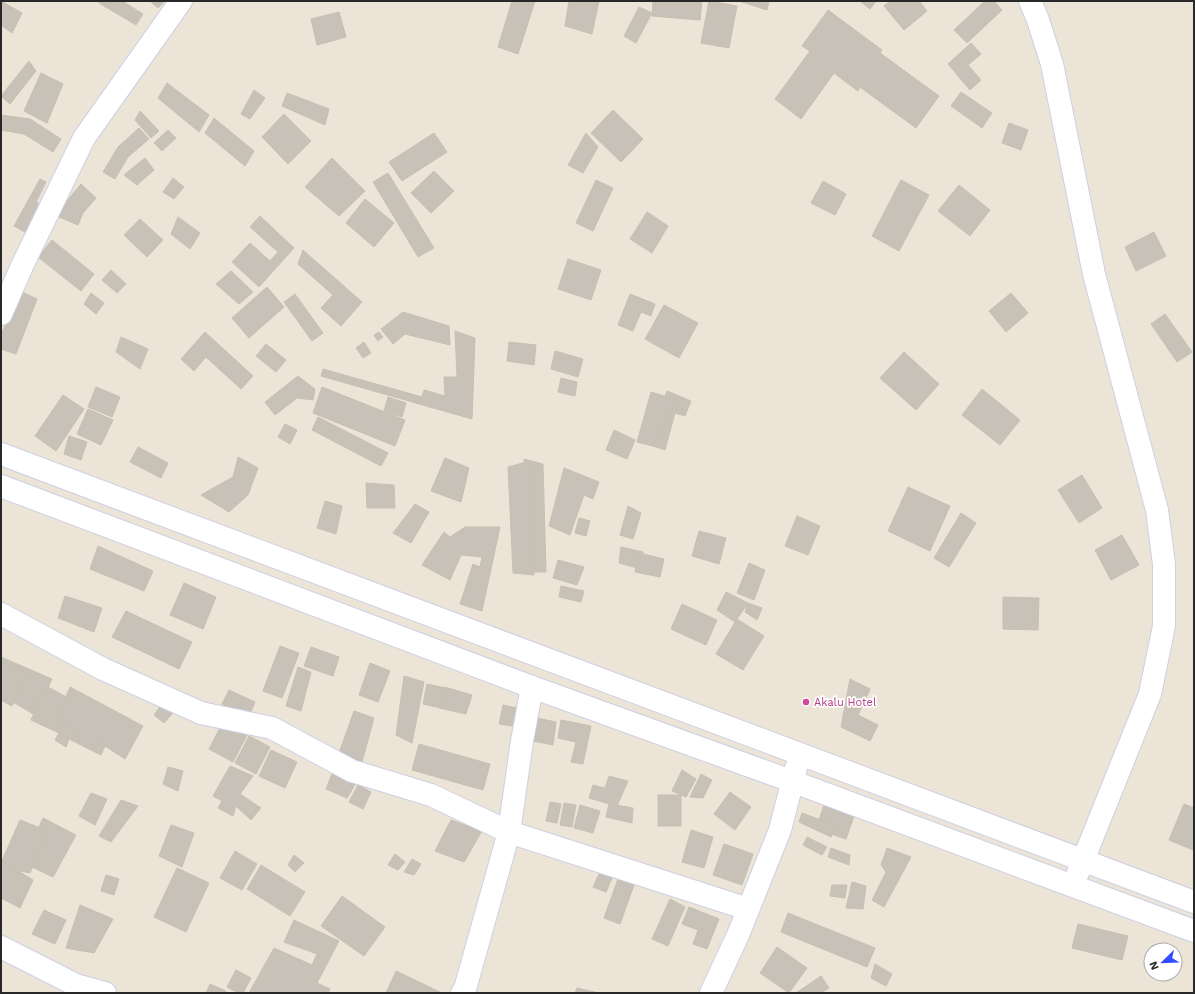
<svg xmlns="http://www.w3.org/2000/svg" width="1195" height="994" font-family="'Work Sans',sans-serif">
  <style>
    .building { fill: #c7c1b8; stroke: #c7c0b1 }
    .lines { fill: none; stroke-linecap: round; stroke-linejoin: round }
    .minor-casing { stroke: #cdd0e3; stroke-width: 24 }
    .minor { stroke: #fff; stroke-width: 22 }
    .hotel-dot { fill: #d1479c; stroke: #fff; stroke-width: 1.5 }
    .labels { text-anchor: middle; stroke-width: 3.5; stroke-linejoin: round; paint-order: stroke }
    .hotel-label { font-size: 11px; fill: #b23c85; stroke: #fff; text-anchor: start }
  </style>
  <rect width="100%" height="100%" fill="#ece4d7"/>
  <g class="building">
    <polygon points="1,1 22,13 12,33 1,25"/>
    <polygon points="100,1 122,1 143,14 136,25 99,3"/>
    <polygon points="150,1 165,1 158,8"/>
    <polygon points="512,1 535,1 518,54 498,47"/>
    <polygon points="569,1 599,1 592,34 565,26"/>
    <polygon points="653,1 702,1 700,20 652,16"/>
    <polygon points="709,1 737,6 729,48 701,43"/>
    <polygon points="739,1 769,1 767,10"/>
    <polygon points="860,1 876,1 870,9"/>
    <polygon points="890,1 919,1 927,11 904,30 884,6"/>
    <polygon points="985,1 994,1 1002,10 967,43 954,30"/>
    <polygon points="639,7 652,13 636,43 624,36"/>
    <polygon points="828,10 882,50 880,53 939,96 916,128 860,87 858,91 834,73 801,119 775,99 810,51 802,46"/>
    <polygon points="339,12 346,37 317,45 311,19"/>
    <polygon points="971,43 981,54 968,65 981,80 970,90 948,64"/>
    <polygon points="29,61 36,71 10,104 1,96"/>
    <polygon points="41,73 63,84 47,123 24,111"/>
    <polygon points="167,83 209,115 199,132 158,98"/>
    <polygon points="254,90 265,98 250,119 241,114"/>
    <polygon points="961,92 992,113 982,128 951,106"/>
    <polygon points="287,93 329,109 325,125 282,106"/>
    <polygon points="613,110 643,139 621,162 591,133"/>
    <polygon points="140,111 159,131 151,138 135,120"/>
    <polygon points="284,114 311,141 288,164 262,137"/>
    <polygon points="1,115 30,119 61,139 53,152 24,134 1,130"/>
    <polygon points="214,118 254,151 245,166 205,133"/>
    <polygon points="1009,123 1028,130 1021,150 1002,143"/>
    <polygon points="139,128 149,139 128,157 115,179 103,172 118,147"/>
    <polygon points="168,130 176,138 162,151 154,143"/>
    <polygon points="434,133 447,152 402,181 389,162"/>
    <polygon points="586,133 598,147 583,173 568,165"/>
    <polygon points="145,158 154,170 137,185 124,175"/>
    <polygon points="332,158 365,191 339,216 305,187"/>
    <polygon points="434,171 454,191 431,213 411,193"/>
    <polygon points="388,173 434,248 418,257 373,182"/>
    <polygon points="173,178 184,187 174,199 163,192"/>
    <polygon points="40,179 46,182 36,202 42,205 27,233 14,226"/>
    <polygon points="596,180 613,188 593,231 576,223"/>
    <polygon points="901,180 929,195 899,251 872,236"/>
    <polygon points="823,181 846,194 835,215 811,203"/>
    <polygon points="81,184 96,198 83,213 78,225 59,217 66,202"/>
    <polygon points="959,185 990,210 970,236 938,211"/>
    <polygon points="365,199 394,223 374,247 346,223"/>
    <polygon points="647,212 668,226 652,253 630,239"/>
    <polygon points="260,216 294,248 259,287 232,262 250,243 270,261 278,252 250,227"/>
    <polygon points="178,217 200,233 190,249 171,234"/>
    <polygon points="140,219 163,240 147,257 124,235"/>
    <polygon points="1154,232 1166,256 1136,271 1125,247"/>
    <polygon points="52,240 94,274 81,291 38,257"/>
    <polygon points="303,250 362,302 341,326 321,308 333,295 298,264"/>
    <polygon points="568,259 601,270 591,300 558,289"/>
    <polygon points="111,270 126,284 117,293 102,280"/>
    <polygon points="231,271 253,292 239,304 216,284"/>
    <polygon points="267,287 284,307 249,338 232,318"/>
    <polygon points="22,292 37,299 16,354 1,349 1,334"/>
    <polygon points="91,293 104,303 96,314 84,304"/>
    <polygon points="1011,293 1028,313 1006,332 989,311"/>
    <polygon points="295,294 323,333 312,341 284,302"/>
    <polygon points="630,294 655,304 651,316 641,312 633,331 618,325"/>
    <polygon points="664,305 698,323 679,358 645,339"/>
    <polygon points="403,312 449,326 450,345 405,334 393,344 381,329"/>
    <polygon points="1165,314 1192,352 1177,362 1151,324"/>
    <polygon points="455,331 475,338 472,419 321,376 323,369 422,397 424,390 445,396 444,377 457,377"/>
    <polygon points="205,332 253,376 241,389 206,357 194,371 181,359"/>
    <polygon points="379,332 383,337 378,341 374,335"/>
    <polygon points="121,337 148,349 140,369 116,352"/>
    <polygon points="364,342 371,353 363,358 356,348"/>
    <polygon points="509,342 536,345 534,365 507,361"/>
    <polygon points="266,344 286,360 276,372 256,356"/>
    <polygon points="555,351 583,359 578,377 551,369"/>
    <polygon points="904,352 939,384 916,410 880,378"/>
    <polygon points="298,376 315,389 313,400 297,398 275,415 265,402"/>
    <polygon points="561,378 577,382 575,396 558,392"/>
    <polygon points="96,387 120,397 112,417 88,407"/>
    <polygon points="322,387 405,420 395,446 313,413"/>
    <polygon points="982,389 1020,420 1000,445 962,415"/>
    <polygon points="667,391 691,401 685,416 675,413 665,450 647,444"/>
    <polygon points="651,392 677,400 653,446 637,442"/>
    <polygon points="63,395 84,409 56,451 35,436"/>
    <polygon points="388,397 406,403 402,417 384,411"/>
    <polygon points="88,409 113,420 101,445 77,434"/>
    <polygon points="318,417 388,453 381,466 312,430"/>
    <polygon points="285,424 297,430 290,444 278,437"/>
    <polygon points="614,430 635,440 627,459 606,450"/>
    <polygon points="69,436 87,442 81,460 64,454"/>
    <polygon points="138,447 168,463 161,478 130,462"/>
    <polygon points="238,457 258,468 248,495 229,512 201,495 233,477"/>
    <polygon points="445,458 469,468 461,502 431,491"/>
    <polygon points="524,459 543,464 546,572 527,572"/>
    <polygon points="530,461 534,575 513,573 508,467"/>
    <polygon points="564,468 599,482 593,499 584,495 570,535 549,526"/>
    <polygon points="1082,475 1102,508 1079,523 1058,490"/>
    <polygon points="366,483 394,485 395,508 367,508"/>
    <polygon points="908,487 950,506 930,551 888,531"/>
    <polygon points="325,501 342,506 336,534 317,528"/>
    <polygon points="415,504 429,512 411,543 393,533"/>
    <polygon points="628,506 641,513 633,539 620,535"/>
    <polygon points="961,513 976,523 949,567 934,558"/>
    <polygon points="797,516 820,526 808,555 785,546"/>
    <polygon points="579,518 590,521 586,536 575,533"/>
    <polygon points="465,527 500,527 482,611 460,604 473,564 480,567 482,557 461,555 450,580 422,565 444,532 450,537"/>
    <polygon points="699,531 726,538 719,564 692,556"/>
    <polygon points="1122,535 1139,565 1111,580 1095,550"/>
    <polygon points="98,546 153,571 144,591 90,569"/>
    <polygon points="621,547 643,552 641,569 619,563"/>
    <polygon points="639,553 664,559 660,577 635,572"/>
    <polygon points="558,560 584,567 577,585 553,578"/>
    <polygon points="749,563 765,570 754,600 737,593"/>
    <polygon points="184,583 216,597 203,629 170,615"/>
    <polygon points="561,586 584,591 581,602 559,597"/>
    <polygon points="726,592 748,603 735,622 717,610"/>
    <polygon points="65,596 102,608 94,632 58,618"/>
    <polygon points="1003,597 1039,598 1038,630 1003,629"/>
    <polygon points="748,603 762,608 757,620 745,612"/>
    <polygon points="682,604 717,620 706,645 671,629"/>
    <polygon points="126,611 192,642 179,669 112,637"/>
    <polygon points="737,619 764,636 743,670 716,654"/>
    <polygon points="280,646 299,653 282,698 263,691"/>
    <polygon points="311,647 339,657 333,676 304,666"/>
    <polygon points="1,657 52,679 35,715 1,695"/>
    <polygon points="1,662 26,672 12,706 1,700"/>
    <polygon points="370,663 390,671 378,702 359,695"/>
    <polygon points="298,667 311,672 301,711 286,706"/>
    <polygon points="404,676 424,682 412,743 396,735"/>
    <polygon points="850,679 870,689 858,715 878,725 870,741 841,727"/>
    <polygon points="427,684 455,690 450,710 423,704"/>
    <polygon points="46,686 115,723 101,755 69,739 66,747 55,740 59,733 31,720"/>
    <polygon points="70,687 143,726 125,759 99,742 91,750 79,742 80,734 56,721"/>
    <polygon points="444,687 472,695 466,714 439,708"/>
    <polygon points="229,690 255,702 249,716 222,704"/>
    <polygon points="162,704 172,714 164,723 154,715"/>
    <polygon points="503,705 522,709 519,727 499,724"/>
    <polygon points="354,711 374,718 361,766 338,756"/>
    <polygon points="537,718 556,722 553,745 533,741"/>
    <polygon points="561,720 591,726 583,764 571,762 576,742 558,738"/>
    <polygon points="223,722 247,735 233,762 209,749"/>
    <polygon points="249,736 270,747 256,774 235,763"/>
    <polygon points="419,744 490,764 483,790 412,770"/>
    <polygon points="271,750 297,762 285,788 259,776"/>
    <polygon points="230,766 253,776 240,794 261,808 251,820 236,806 233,816 218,808 222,801 213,796"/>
    <polygon points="168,767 183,771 178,791 163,784"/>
    <polygon points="334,769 357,781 347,798 326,789"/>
    <polygon points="682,770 696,779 686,797 672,791"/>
    <polygon points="701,774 712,780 703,798 690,797"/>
    <polygon points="609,776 628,781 617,806 589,798 593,785 605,788"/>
    <polygon points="358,785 371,792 363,809 349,802"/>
    <polygon points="730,792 751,807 735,830 714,814"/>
    <polygon points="91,793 107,799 95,825 79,816"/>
    <rect x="658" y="795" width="23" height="31"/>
    <polygon points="121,800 138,806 111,842 99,836"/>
    <polygon points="550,802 561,804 557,823 546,821"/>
    <polygon points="564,803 576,805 572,827 560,825"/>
    <polygon points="609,804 633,808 632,823 606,817"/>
    <polygon points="1184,804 1194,808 1194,848 1193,850 1169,840"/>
    <polygon points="580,805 600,811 593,833 574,828"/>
    <polygon points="824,805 854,816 846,839 816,829"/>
    <polygon points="802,813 837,826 831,837 799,822"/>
    <polygon points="43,818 76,835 53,877 24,863"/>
    <polygon points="20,820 48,831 30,873 17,870 1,900 1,863"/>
    <polygon points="451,820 482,831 464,862 435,851"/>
    <polygon points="171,825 194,833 182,867 159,856"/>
    <polygon points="691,830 713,837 704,868 682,862"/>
    <polygon points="807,837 827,847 822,855 803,845"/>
    <polygon points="724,844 753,854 742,885 713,875"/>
    <polygon points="831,848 850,855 849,865 828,857"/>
    <polygon points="887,848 911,857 884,907 872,900 886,872 881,865"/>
    <polygon points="235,851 257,864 242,890 220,878"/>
    <polygon points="395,854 405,862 398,870 388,865"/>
    <polygon points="294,855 304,863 295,872 288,865"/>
    <polygon points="412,859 421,864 414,875 404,872"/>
    <polygon points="1,860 33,880 20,908 1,898"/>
    <polygon points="261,865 305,892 290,916 247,889"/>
    <polygon points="177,868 209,883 186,932 154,917"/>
    <polygon points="601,870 613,876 606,892 593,887"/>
    <polygon points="106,875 119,879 114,895 101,891"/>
    <polygon points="618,879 634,885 620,924 604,918"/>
    <polygon points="852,882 866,886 863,909 846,908"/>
    <polygon points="832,885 847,885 845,898 830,896"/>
    <polygon points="342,896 385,927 364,956 321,926"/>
    <polygon points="670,899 685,907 668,946 652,939"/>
    <polygon points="80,905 113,919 94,953 66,948"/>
    <polygon points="689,907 719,919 707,949 693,944 698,930 682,924"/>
    <polygon points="44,910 66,920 55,944 32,934"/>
    <polygon points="788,913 875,948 867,967 781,932"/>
    <polygon points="294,920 339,941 317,983 330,989 328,993 249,993 274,948 312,965 317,954 284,942"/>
    <polygon points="1078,924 1128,936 1122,960 1072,948"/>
    <polygon points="777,947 807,968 789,993 760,973"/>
    <polygon points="875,964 892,974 886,986 871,978"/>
    <polygon points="236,970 251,978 243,993 238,993 227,987"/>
    <polygon points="396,971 442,993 386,993"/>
    <polygon points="821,976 829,988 821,993 796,993"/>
    <polygon points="210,984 226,991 225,993 206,993"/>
    <polygon points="577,988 599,993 575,993"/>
  </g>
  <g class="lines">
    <defs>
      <g id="minor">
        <polyline points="1030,1 1038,20 1052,64 1094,274 1157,510 1164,564 1164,626 1150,694 1078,873"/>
        <polyline points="1,314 22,266 84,138 181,1"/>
        <polyline points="1,454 1194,902"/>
        <polyline points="1,486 532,687 794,782 1194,931"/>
        <polyline points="1,614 103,669 201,713 272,728 352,771 431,795 509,832 748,909"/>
        <polyline points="1,947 76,985 105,993"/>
        <polyline points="462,993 465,989 509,832 522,741 532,687"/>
        <polyline points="711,993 738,935 780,830 796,768"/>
      </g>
    </defs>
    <use href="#minor" class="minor-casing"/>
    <use href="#minor" class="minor"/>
  </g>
  <circle class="hotel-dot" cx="806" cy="702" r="4"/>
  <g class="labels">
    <g class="hotel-label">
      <text x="814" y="706">Akalu Hotel</text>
    </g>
  </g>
  <rect width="1195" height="994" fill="none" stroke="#282828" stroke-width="4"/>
  <g transform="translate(1163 962) rotate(247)"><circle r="19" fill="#ffffff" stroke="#a9a9a9"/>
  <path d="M0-3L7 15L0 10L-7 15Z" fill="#314dff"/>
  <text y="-6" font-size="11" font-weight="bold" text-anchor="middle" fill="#282828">N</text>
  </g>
</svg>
